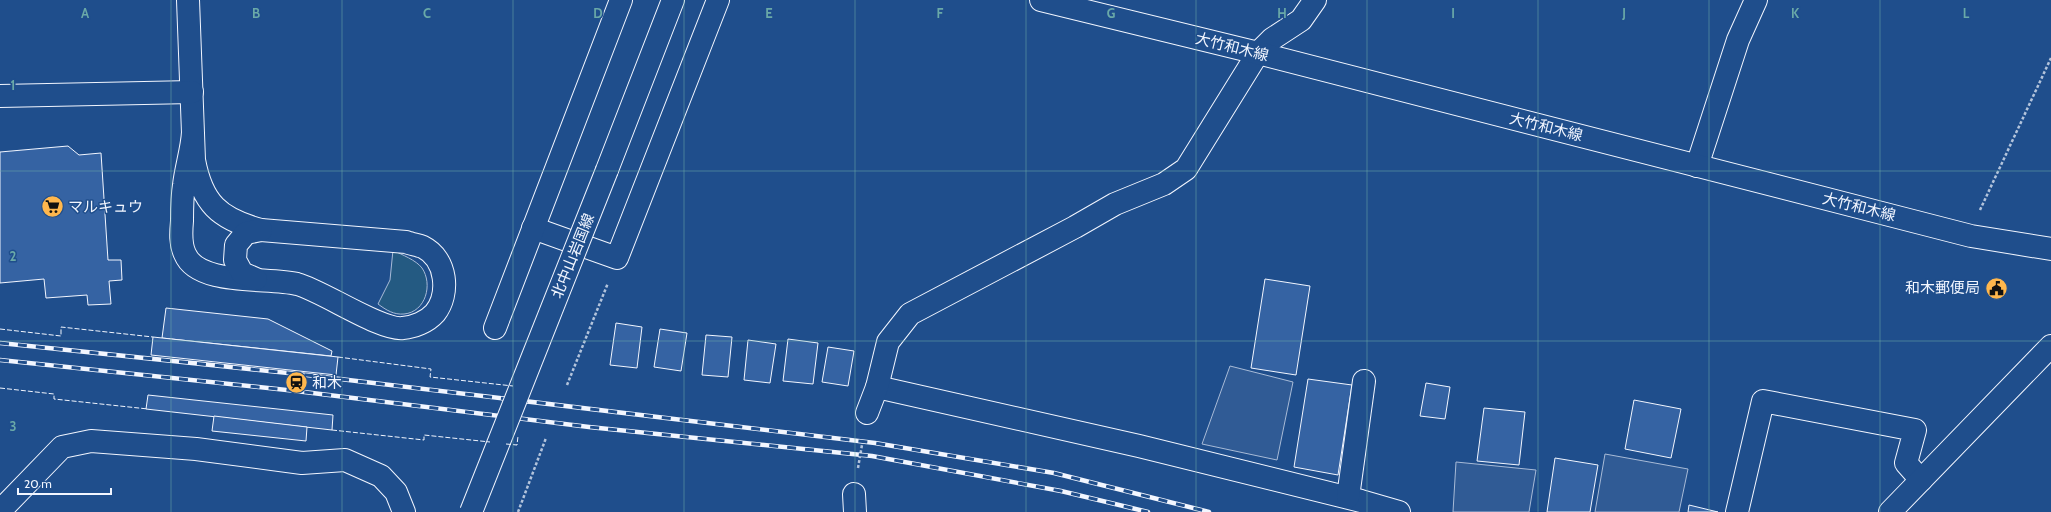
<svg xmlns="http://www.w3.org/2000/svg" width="2051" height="512" font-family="Cabin,'Noto Sans JP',sans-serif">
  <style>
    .green { fill: #245a82; stroke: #a8bbd7 }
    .parking { fill: #305b95; stroke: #a8bbd7 }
    .building { fill: #3563a3; stroke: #f2f6ff }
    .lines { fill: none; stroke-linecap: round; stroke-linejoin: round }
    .minor-casing { stroke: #f2f6ff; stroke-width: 24 }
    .major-casing { stroke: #f2f6ff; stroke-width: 24 }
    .path { stroke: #b3c4dc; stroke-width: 2.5; stroke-dasharray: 3 2; stroke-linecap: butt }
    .minor { stroke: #1f4e8c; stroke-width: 22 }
    .major { stroke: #1f4e8c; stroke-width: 22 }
    .rail-casing { stroke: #f2f6ff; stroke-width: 4.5 }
    .rail { stroke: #1f4e8c; stroke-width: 3; stroke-dasharray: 9; stroke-linecap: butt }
    .major-bridge-casing { stroke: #f2f6ff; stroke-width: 24; stroke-linecap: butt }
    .major-bridge { stroke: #1f4e8c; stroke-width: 22 }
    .fence { stroke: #f2f6ff; stroke-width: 1; stroke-dasharray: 5 2; stroke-linecap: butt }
    .grid { fill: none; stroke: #6aa9a8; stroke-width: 1; stroke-opacity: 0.55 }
    .labels { text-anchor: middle; stroke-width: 3; stroke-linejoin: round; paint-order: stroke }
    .street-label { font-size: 15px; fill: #f2f6ff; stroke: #1f4e8c }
    .poi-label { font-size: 15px; fill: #f2f6ff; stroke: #1f4e8c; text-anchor: start }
    .grid-label { font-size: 13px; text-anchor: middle; font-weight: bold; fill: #6aa9a8; stroke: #1f4e8c; stroke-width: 3; stroke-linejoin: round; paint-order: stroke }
  </style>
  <rect width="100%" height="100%" fill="#1f4e8c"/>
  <path class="green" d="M393 250C402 255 416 260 422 268 433 284 426 312 404 314 394 315 386 310 378 304L390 280Z"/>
  <g class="parking">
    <polygon points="1230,366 1293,382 1277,460 1202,444"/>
    <polygon points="1605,454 1688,469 1679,512 1595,512"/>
    <polygon points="1456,462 1536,470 1529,512 1453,512"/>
  </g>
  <g class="building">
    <polygon points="68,146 79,155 101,153 108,260 121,260 122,280 109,281 111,304 88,305 87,295 46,298 44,279 0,283 0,152"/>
    <polygon points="1265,279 1310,286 1296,375 1251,368"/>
    <polygon points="166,308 268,319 332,351 331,356 162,338"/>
    <polygon points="616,323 642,327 637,368 610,365"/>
    <polygon points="660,329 687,333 681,371 654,367"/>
    <polygon points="706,335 732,337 728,377 702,375"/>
    <polygon points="153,337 338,357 336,375 151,355"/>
    <polygon points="788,339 818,343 813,384 783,381"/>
    <polygon points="748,340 776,344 770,383 744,380"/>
    <polygon points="828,347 854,351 848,386 822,382"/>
    <polygon points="1308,379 1352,385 1338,475 1294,467"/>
    <polygon points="1426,383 1450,387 1445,419 1420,416"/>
    <polygon points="148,395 333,415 332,430 146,409"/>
    <polygon points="1634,400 1681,409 1671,458 1625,449"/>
    <polygon points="1484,408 1525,412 1519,465 1477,461"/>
    <polygon points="214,416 307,427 306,441 212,431"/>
    <polygon points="1555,458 1598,465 1590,512 1547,512"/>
    <polygon points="1689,505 1718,512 1688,512"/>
  </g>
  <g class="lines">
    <defs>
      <g id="minor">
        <path d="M188 0 194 160C202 203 219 219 261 230L406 242C411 244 418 245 423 247 447 259 450 294 435 313 427 322 414 327 403 328 381 331 323 291 297 284 268 277 198 286 185 254 180 244 181 232 182 221 182 209 182 197 184 185 186 167 192 150 193 132"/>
        <polyline points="0,96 192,92"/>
        <polyline points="1697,166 1738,40 1756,0"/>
        <polyline points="533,228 617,258 718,0"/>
        <polyline points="256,279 242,273 235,260 236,245 246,233 261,230"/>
        <polyline points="495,328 621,0"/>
        <polyline points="877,387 1139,446 1361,501 1399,512"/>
        <polyline points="867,413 877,387 888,342 910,314 1075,227 1115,204 1164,184 1186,169 1258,53 1272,39 1301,20 1315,0"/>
        <polyline points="854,494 855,512"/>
        <polyline points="1348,497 1364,381"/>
        <polyline points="0,511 62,447 91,441 196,449 302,463 345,460 381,476 396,492 404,512"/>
        <polyline points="1737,512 1763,401 1915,430 1906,463 1921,480"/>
        <polyline points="1890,512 2051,346"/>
      </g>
      <g id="major">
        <polyline points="1041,0 1258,53 1971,236 2051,249"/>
        <polyline points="607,170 673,0"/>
      </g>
    </defs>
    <use href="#minor" class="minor-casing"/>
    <use href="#major" class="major-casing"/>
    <g class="path">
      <polyline points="1980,210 2051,58"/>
      <polyline points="567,385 608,283"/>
      <polyline points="858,468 863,439"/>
      <polyline points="518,512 546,438"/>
    </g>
    <use href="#minor" class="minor"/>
    <use href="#major" class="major"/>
    <defs>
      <g id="rail">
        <polyline points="0,343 298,374 875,443 1054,473 1209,512"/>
        <polyline points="0,360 296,391 589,427 872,456 1061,491 1148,512"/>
      </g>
    </defs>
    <use href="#rail" class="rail-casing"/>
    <use href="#rail" class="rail"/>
    <defs>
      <polyline id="major-bridge" points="471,512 607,170"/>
    </defs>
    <use href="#major-bridge" class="major-bridge-casing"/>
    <use href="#major-bridge" class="major-bridge"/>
    <g class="fence">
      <polyline points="0,329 61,336 61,327 153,337"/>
      <polyline points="338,357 431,369 430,377 513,386"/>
      <polyline points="0,388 54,394 54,399 148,409"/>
      <polyline points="332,430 424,440 424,435 490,442"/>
      <polyline points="506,444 517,445 518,436"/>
    </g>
  </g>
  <path class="grid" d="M171 0V512M342 0V512M513 0V512M684 0V512M855 0V512M1026 0V512M1196 0V512M1367 0V512M1538 0V512M1709 0V512M1880 0V512M0 171H2051M0 341H2051"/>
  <defs>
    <symbol id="supermarket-disc" viewBox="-11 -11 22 22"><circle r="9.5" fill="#ffb74d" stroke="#1f4e8c"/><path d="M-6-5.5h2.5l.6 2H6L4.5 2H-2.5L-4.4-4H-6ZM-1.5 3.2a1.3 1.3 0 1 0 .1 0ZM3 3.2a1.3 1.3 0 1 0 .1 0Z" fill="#111"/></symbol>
    <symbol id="civic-disc" viewBox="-11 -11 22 22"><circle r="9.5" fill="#ffb74d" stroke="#1f4e8c"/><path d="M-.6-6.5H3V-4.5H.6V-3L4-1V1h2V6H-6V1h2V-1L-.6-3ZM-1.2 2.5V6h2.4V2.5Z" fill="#111"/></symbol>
    <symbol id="station-disc" viewBox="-11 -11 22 22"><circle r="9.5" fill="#ffb74d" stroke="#1f4e8c"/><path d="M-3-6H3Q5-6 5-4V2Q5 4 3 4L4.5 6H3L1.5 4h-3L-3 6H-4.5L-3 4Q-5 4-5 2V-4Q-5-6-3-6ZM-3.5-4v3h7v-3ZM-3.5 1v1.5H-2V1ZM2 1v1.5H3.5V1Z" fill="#111"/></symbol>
  </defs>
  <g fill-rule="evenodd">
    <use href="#supermarket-disc" x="40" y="194" width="25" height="25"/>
    <use href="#civic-disc" x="1984" y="276" width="25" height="25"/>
    <use href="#station-disc" x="284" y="370" width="25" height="25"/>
  </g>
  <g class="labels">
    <g class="street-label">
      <text transform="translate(1232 47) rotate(14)" y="5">大竹和木線</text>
      <text transform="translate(1546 127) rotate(14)" y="5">大竹和木線</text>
      <text transform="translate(1859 207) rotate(14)" y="5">大竹和木線</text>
      <text transform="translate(573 256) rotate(-68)" y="5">北中山岩国線</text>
    </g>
    <g class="poi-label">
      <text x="68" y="212">マルキュウ</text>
      <text x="1980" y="293" text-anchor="end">和木郵便局</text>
      <text x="312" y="388">和木</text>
    </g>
  </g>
  <g class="grid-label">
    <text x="85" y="18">A</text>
    <text x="256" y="18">B</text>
    <text x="427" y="18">C</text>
    <text x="598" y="18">D</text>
    <text x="769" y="18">E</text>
    <text x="940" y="18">F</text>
    <text x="1111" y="18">G</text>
    <text x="1282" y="18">H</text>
    <text x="1453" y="18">I</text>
    <text x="1624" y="18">J</text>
    <text x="1795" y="18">K</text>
    <text x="1966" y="18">L</text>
    <text x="13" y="90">1</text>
    <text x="13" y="261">2</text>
    <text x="13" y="431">3</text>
  </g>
  <path d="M18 488v6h93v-6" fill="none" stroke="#f2f6ff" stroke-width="2"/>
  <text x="24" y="488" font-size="12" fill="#f2f6ff" stroke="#1f4e8c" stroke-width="3" paint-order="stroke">20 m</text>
</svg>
